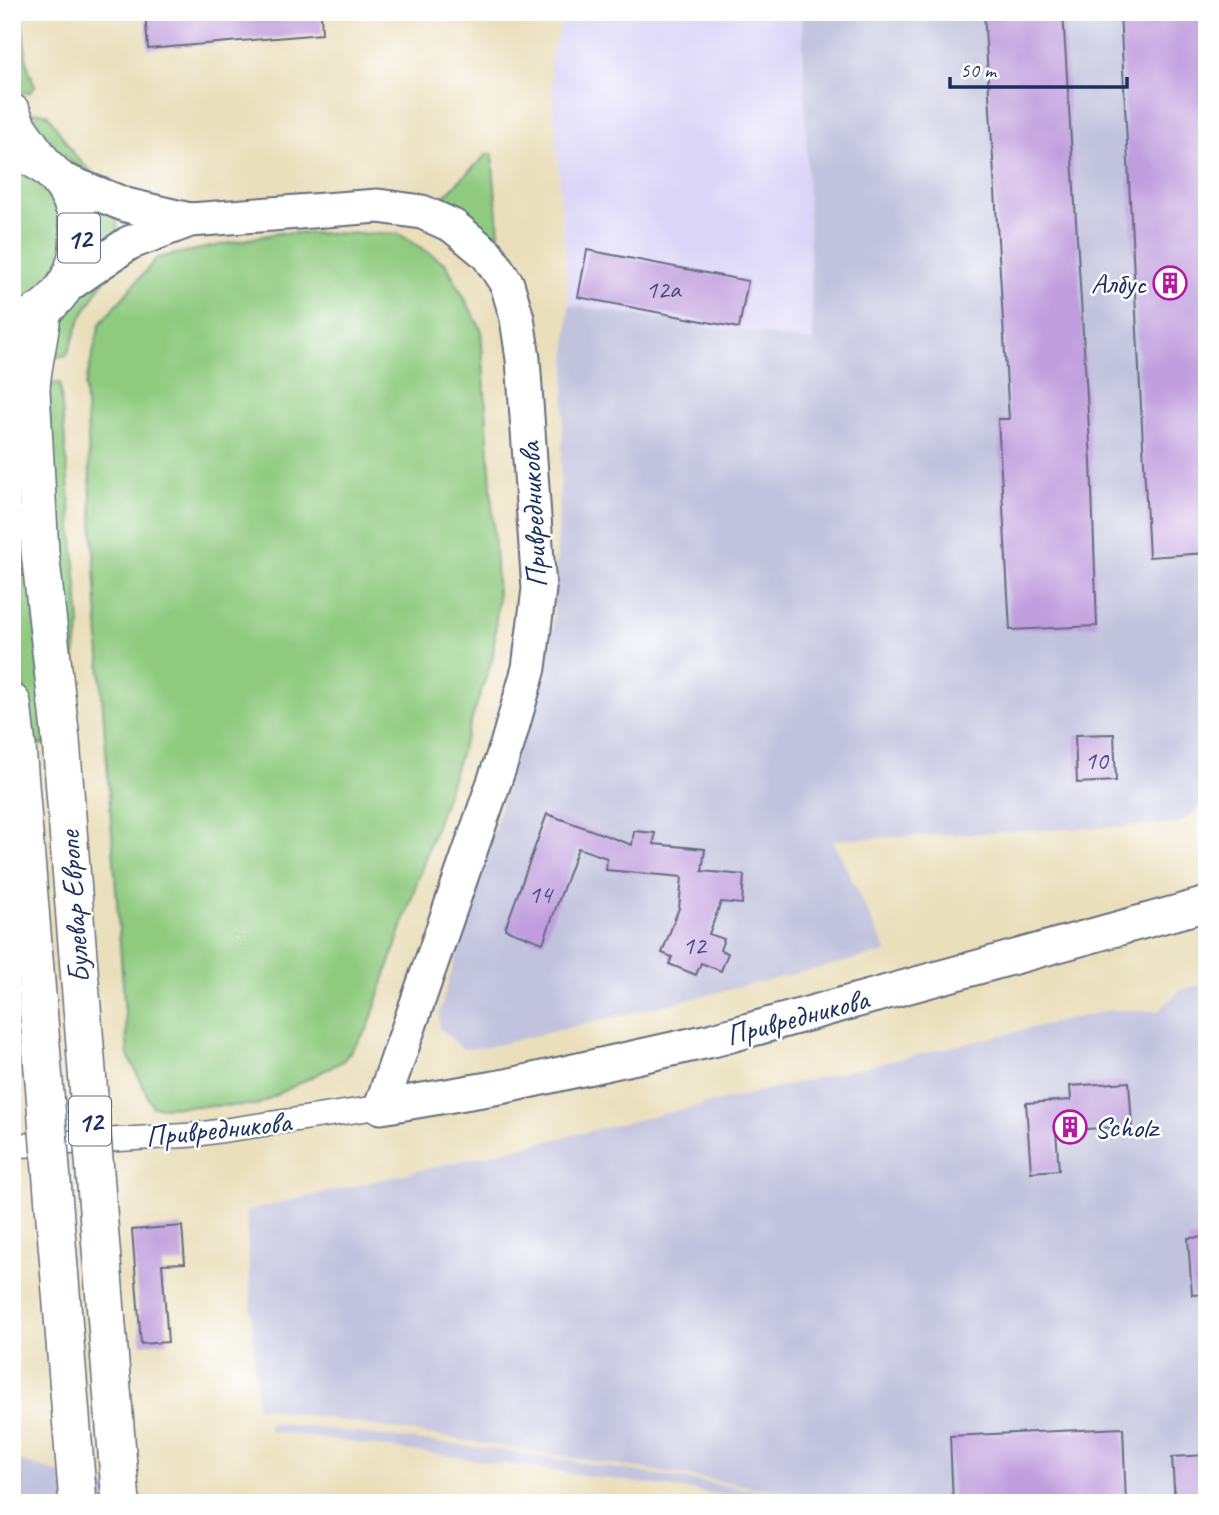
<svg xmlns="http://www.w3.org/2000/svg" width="1219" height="1515" font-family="Caveat,sans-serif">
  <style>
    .built { fill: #dbd6f7 }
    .industrial { fill: #c1c2dd }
    .green { fill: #8fca7f; stroke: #557c6e; stroke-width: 2 }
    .building { fill: #c09edd }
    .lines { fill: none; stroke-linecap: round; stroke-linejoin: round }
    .street-casing { stroke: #636d7f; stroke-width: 26 }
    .secondary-casing { stroke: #636d7f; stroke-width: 37 }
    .primary-casing { stroke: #636d7f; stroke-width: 40 }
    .street { stroke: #fff; stroke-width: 23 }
    .secondary { stroke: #fff; stroke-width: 33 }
    .primary { stroke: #fff; stroke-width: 37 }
    .primary-bridge-casing { stroke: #636d7f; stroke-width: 40; stroke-linecap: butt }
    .primary-bridge { stroke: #fff; stroke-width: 37 }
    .labels { text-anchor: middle; stroke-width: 5; stroke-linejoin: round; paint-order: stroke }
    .number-label { font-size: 26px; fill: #444b7e }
    .shield { fill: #fff; stroke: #5f6d8e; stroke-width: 2 }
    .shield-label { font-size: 28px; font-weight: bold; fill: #1b2f5e }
    .poi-label { font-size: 30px; fill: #1b2f5e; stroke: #fff; text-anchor: end }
    .street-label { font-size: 30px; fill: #1b2f5e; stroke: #fff }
  </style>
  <rect width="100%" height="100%" fill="#fff"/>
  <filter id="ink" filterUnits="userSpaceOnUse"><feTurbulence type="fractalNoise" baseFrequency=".0143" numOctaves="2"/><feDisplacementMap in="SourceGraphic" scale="14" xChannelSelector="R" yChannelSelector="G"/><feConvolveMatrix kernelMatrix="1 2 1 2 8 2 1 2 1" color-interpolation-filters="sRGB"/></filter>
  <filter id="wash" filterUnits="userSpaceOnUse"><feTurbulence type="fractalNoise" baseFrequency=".00686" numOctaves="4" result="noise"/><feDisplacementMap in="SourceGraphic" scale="28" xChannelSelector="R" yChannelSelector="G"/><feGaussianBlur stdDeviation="1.57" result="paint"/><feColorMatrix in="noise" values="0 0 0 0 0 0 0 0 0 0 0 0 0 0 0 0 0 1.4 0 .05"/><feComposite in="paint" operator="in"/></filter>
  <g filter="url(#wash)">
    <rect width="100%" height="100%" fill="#eadfbb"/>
    <polygon class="built" points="565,12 802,12 813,343 569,305 550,60"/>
    <g class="industrial">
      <polygon points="802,12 1207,12 1207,803 1177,824 833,840 887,952 488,1047 463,1049 439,1028 439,1014 553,628 569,305 813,342"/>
      <polygon points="1207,983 1207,1503 855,1503 257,1407 246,1211 1109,1010 1158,1011 1181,990"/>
      <polygon points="268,1422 506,1451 838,1503 782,1503 269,1431"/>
      <polygon points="12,1459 63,1474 164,1503 12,1503"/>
    </g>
    <g class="green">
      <polygon points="12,12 21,12 27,64 35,87 29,93 20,92 12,72"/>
      <path d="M42 112 48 115 76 157 106 186C73 167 50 146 30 113Z"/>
      <polygon points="492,154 499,233 495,237 442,198 486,155"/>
      <path d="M12 168C20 172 29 176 36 181 68 205 73 264 40 291 32 297 21 302 12 307Z"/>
      <polygon points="95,204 116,210 118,235 100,245"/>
      <polygon points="279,233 399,234 446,264 481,329 498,597 493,656 368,1028 343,1061 257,1105 153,1107 128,1055 102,694 85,386 100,324 157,258"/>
      <path d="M106 277 81 318 67 355 49 359C61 326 72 291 106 277Z"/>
      <polygon points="15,382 45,744 29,746 12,552"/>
      <polygon points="60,383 80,624 70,684 47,385"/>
    </g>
    <g id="blocks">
      <g class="building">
        <polygon points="145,12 321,12 322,34 148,49"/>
        <polygon points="984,12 1063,12 1091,461 1097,626 1010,630 998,419 1009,419"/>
        <polygon points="1120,12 1207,12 1207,553 1149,557"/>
        <polygon points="587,250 748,281 739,328 578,297"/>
        <polygon points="1114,734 1116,781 1077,783 1075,735"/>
        <polygon points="547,814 632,845 634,831 655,833 654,844 705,849 702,871 744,875 742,904 721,902 709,934 724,939 720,950 728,953 721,971 701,963 696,975 669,964 672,957 662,953 679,908 682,877 606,870 607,858 578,848 543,943 505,929"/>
        <polygon points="1129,1082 1132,1126 1056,1131 1059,1170 1031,1172 1026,1103 1071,1100 1070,1086"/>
        <polygon points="182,1226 185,1263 162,1264 168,1342 141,1344 132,1230"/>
        <polygon points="1207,1237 1207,1294 1192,1295 1188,1238"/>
        <polygon points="1123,1428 1126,1503 953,1503 950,1436"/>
        <polygon points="1207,1455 1207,1503 1175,1503 1172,1457"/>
      </g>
    </g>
  </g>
  <g filter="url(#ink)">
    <use href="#blocks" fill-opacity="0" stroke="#636d7f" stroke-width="2"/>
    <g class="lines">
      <defs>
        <polyline id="street" points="12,1146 193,1135 381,1107"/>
        <g id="secondary">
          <polyline points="58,178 126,205 190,220"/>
          <polyline points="67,286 129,243 190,220 378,206 422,212 453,226 487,254 507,284 517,318 523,359 539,589 529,668 507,745 381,1107 506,1086 713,1040 1207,904"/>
        </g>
        <g id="primary">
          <polyline points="12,113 18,128 45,166"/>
          <path d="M12 151C100 172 102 301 12 323"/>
          <path d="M42 313C40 339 32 364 31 390L40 552 61 740"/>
          <polyline points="12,703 17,747"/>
        </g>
      </defs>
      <use href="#street" class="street-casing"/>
      <use href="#secondary" class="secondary-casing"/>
      <use href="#primary" class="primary-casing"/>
      <use href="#street" class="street"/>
      <use href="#secondary" class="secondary"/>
      <use href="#primary" class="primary"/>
      <defs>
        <g id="primary-bridge">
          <polyline points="61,740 121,1503"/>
          <polyline points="17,747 78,1503"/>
        </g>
      </defs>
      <use href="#primary-bridge" class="primary-bridge-casing"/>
      <use href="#primary-bridge" class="primary-bridge"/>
    </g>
  </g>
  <defs>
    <symbol id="building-ring" viewBox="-11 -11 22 22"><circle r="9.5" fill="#fff" stroke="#b5179e" stroke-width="1.5"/><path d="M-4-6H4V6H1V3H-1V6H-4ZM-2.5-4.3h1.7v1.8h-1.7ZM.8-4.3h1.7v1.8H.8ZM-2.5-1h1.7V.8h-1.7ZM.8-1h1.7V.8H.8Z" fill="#b5179e"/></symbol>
  </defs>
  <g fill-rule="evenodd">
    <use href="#building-ring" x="1151" y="264" width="38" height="38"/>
    <use href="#building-ring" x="1051" y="1108" width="38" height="38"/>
  </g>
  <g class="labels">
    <g class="number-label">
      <text x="663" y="298">12a</text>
      <text x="1096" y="769">10</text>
      <text x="540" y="903">14</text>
      <text x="694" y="954">12</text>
    </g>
    <g class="shield">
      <rect x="58" y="213.5" width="42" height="49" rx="5"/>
      <rect x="69" y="1096.5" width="42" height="49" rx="5"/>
    </g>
    <g class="shield-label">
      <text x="79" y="248">12</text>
      <text x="90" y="1131">12</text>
    </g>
    <g class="poi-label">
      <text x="1146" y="293">Албус</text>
      <text x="1094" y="1137" text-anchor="start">Scholz</text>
    </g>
    <g class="street-label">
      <text transform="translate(533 515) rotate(-93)" y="10">Привредникова</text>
      <text transform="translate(74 907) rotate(-94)" y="10">Булевар Европе</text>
      <text transform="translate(797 1017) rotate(-15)" y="10">Привредникова</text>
      <text transform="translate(218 1129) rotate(-6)" y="10">Привредникова</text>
    </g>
  </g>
  <rect width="1219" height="1515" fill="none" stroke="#fff" stroke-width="42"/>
  <path d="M950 77v10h177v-10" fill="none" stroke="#1b2f5e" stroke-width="3.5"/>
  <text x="960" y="77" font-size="21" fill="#1b2f5e" stroke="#ffffff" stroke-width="5" paint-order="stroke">50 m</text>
</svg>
